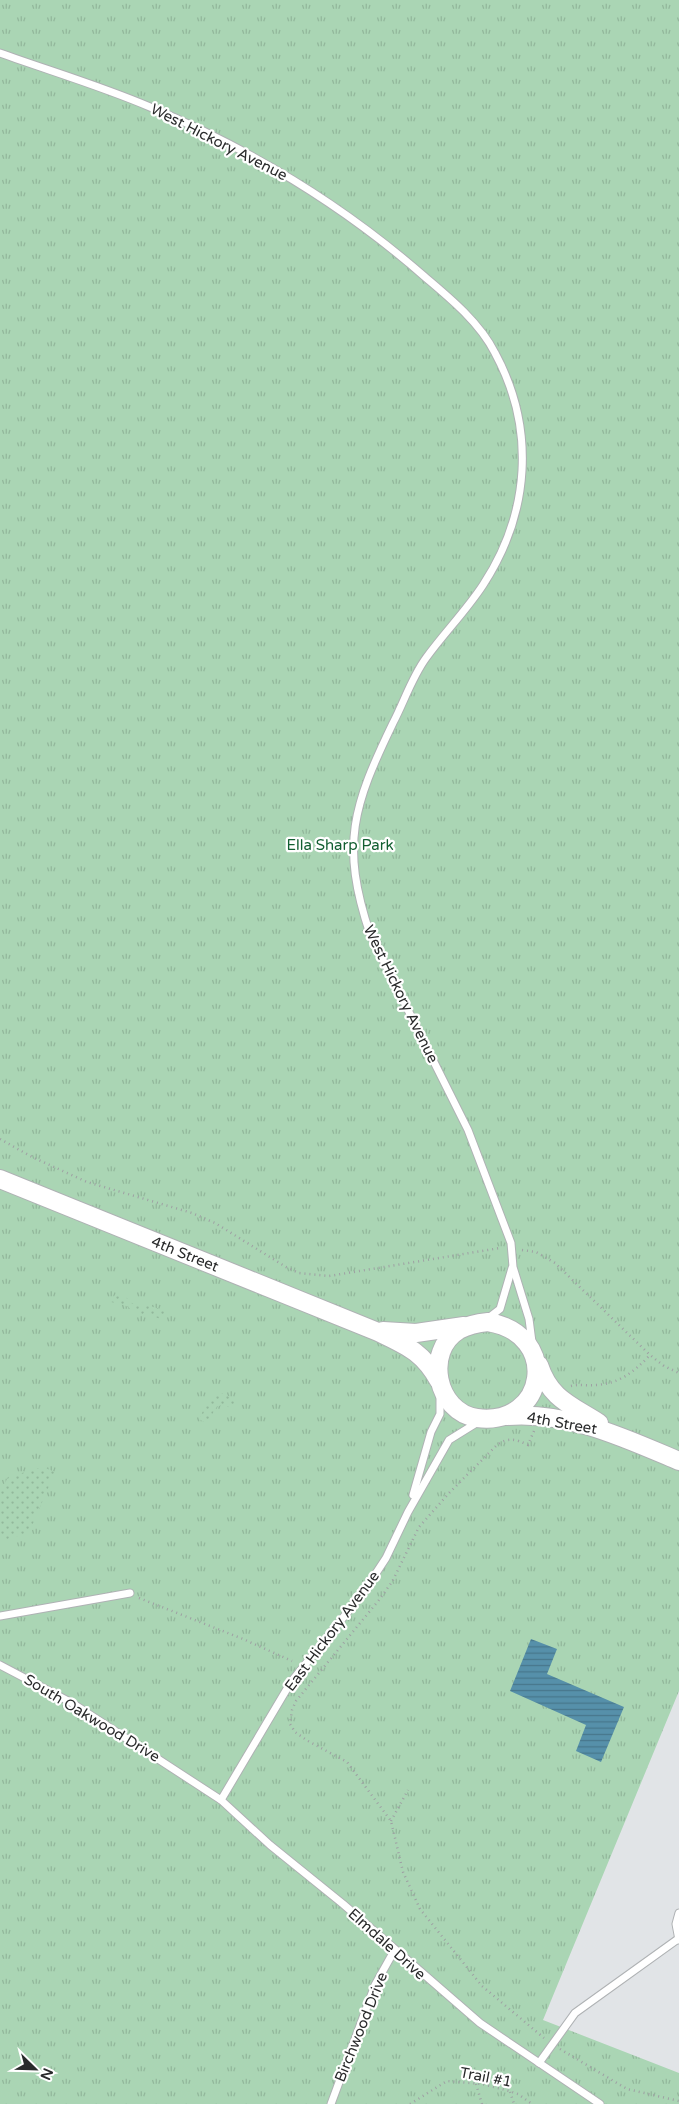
<svg xmlns="http://www.w3.org/2000/svg" width="679" height="2104" font-family="'Varela Round',sans-serif">
  <style>
    .park { fill: url(#park-tufts) }
    .garden { fill: url(#garden-dots) }
    .water { fill: url(#water-rules) }
    .lines { fill: none; stroke-linecap: round; stroke-linejoin: round }
    .service-casing { stroke: #afb2b4; stroke-width: 9 }
    .tertiary-casing { stroke: #afb2b4; stroke-width: 20 }
    .path { stroke: #9ea0a3; stroke-width: 2.5; stroke-dasharray: 1 4; stroke-linecap: butt }
    .service { stroke: #fff; stroke-width: 7 }
    .tertiary { stroke: #fff; stroke-width: 18 }
    .labels { text-anchor: middle; stroke-width: 4.5; stroke-linejoin: round; paint-order: stroke }
    .street-label { font-size: 15px; fill: #292a2b; stroke: #fff }
    .park-label { font-size: 15px; fill: #125e31; stroke: #fff }
  </style>
  <defs>
    <pattern id="park-tufts" width="24" height="20" patternUnits="userSpaceOnUse" patternTransform="scale(1.25)"><rect width="24" height="20" fill="#aad5b4"/><path d="M3 7l-1-3M5 7V3M7 7l1-3M15 17l-1-3M17 17v-4M19 17l1-3" fill="none" stroke="#92b79b"/></pattern>
    <pattern id="garden-dots" width="8" height="8" patternUnits="userSpaceOnUse" patternTransform="scale(1.25)"><rect width="8" height="8" fill="#aad5b4"/><path d="M2 2h.1M6 6h.1" fill="none" stroke="#92b79b" stroke-width="1.8" stroke-linecap="round"/></pattern>
    <pattern id="water-rules" width="6" height="5" patternUnits="userSpaceOnUse" patternTransform="scale(1.25)"><rect width="6" height="5" fill="#5690aa"/><path d="M0 2.5h6" fill="none" stroke="#47768b"/></pattern>
  </defs>
  <rect width="100%" height="100%" fill="#e1e4e7"/>
  <polygon class="park" points="0,0 679,0 679,1691 543,2020 679,2073 679,2104 0,2104"/>
  <g class="garden">
    <polygon points="115,1295 127,1298 129,1302 144,1308 145,1305 165,1310 162,1320 145,1312 142,1315 124,1305 111,1302"/>
    <polygon points="221,1393 238,1400 235,1410 222,1404 215,1409 207,1424 199,1419 211,1395"/>
    <polygon points="43,1467 55,1472 29,1533 0,1541 0,1493 8,1477"/>
  </g>
  <polygon class="water" points="531,1639 557,1649 547,1674 624,1707 601,1762 576,1751 586,1725 510,1691"/>
  <g class="lines">
    <defs>
      <g id="service">
        <path d="M0 53C50 71 101 86 150 107 250 149 343 205 425 277 450 298 480 323 495 353 536 429 530 513 483 585 466 611 444 633 426 658 412 677 404 702 393 723 353 806 340 844 370 934L468 1130 511 1243 513 1267 529 1319 532 1342"/>
        <polyline points="487,1319 500,1309 512,1268"/>
        <polyline points="413,1495 431,1432 440,1414 440,1395"/>
        <polyline points="0,1616 130,1593"/>
        <polyline points="0,1665 72,1703 221,1800 270,1845 343,1904 480,2023 600,2104"/>
        <polyline points="221,1800 291,1682 363,1593 386,1558 408,1512 449,1440 478,1422"/>
        <polyline points="679,1913 676,1924 679,1940"/>
        <polyline points="539,2063 575,2013 678,1939"/>
        <polyline points="331,2104 375,1985 394,1951"/>
      </g>
      <g id="tertiary">
        <path d="M0 1179 378 1332C407 1346 423 1352 439 1381"/>
        <path d="M488 1322C561 1334 547 1427 477 1418 436 1412 424 1351 459 1330 468 1325 478 1323 488 1322Z"/>
        <polyline points="383,1331 416,1333 464,1326"/>
        <path d="M539 1365C550 1399 571 1405 599 1423"/>
        <path d="M507 1416C568 1411 625 1438 679 1461"/>
      </g>
    </defs>
    <use href="#service" class="service-casing"/>
    <use href="#tertiary" class="tertiary-casing"/>
    <g class="path">
      <polyline points="0,1139 32,1157 87,1182 192,1213 215,1223 286,1267 299,1273 329,1276 500,1248"/>
      <polyline points="522,1250 536,1252 555,1263 650,1355 664,1366 679,1373"/>
      <path d="M571 1386C578 1384 587 1386 595 1385 619 1384 634 1372 650 1355"/>
      <path d="M534 1431 528 1445C516 1439 508 1437 497 1445L450 1492 419 1527 392 1582 379 1600 296 1701 292 1710 290 1724 295 1732 308 1741 347 1762 391 1821 403 1872 420 1909 482 1986 544 2038"/>
      <polyline points="139,1598 243,1639 292,1661"/>
      <polyline points="391,1821 408,1790"/>
      <polyline points="560,2049 627,2089 679,2101"/>
      <polyline points="476,2084 482,2104"/>
      <polyline points="510,2092 514,2104"/>
      <polyline points="410,2104 447,2081 482,2084 506,2090 518,2094 532,2104"/>
    </g>
    <use href="#service" class="service"/>
    <use href="#tertiary" class="tertiary"/>
  </g>
  <g class="labels">
    <g class="street-label">
      <text transform="translate(219 142) rotate(27)" y="5">West Hickory Avenue</text>
      <text transform="translate(401 994) rotate(64)" y="5">West Hickory Avenue</text>
      <text transform="translate(185 1254) rotate(22)" y="5">4th Street</text>
      <text transform="translate(562 1423) rotate(10)" y="5">4th Street</text>
      <text transform="translate(332 1631) rotate(-53)" y="5">East Hickory Avenue</text>
      <text transform="translate(92 1718) rotate(31)" y="5">South Oakwood Drive</text>
      <text transform="translate(387 1944) rotate(42)" y="5">Elmdale Drive</text>
      <text transform="translate(361 2027) rotate(-68)" y="5">Birchwood Drive</text>
      <text transform="translate(486 2077) rotate(11)" y="5">Trail #1</text>
    </g>
    <g class="park-label">
      <text x="340" y="850">Ella Sharp Park</text>
    </g>
  </g>
  <g transform="translate(35 2069) rotate(113)" stroke="#ffffff" stroke-width="4" paint-order="stroke">
  <path d="M0-4L9 19L0 12L-9 19Z" fill="#292a2b"/>
  <text y="-8" font-size="14" font-weight="bold" text-anchor="middle" fill="#292a2b">N</text>
  </g>
</svg>
